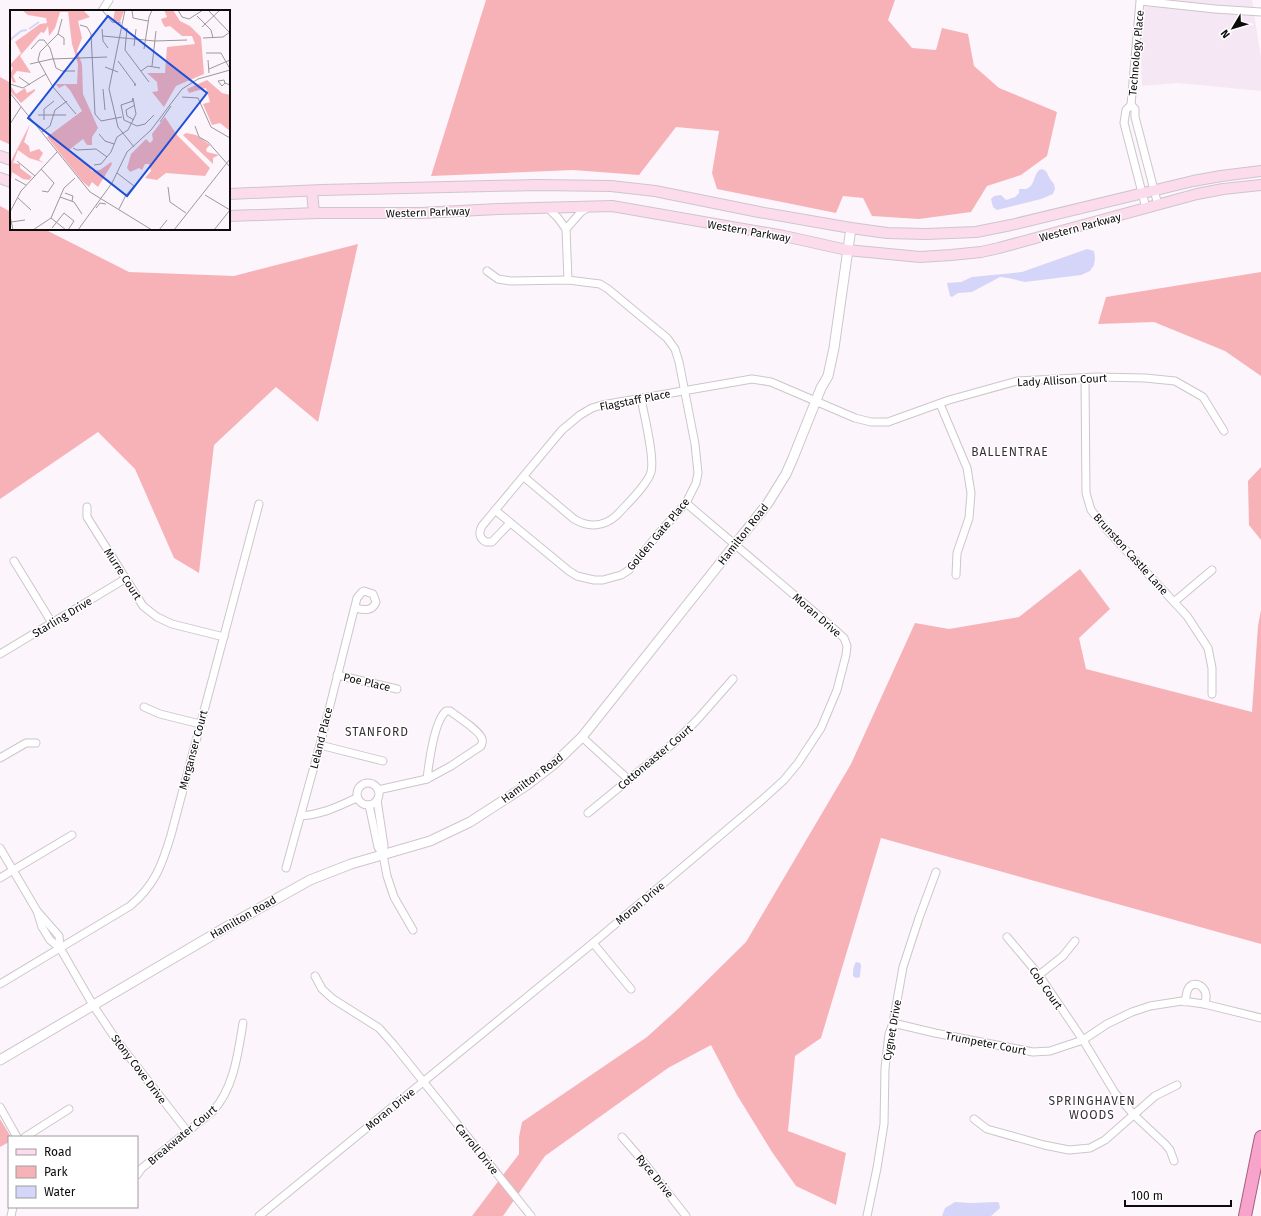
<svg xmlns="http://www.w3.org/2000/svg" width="1261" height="1216" font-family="'Fira Sans',sans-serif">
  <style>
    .built { fill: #f6e7f4 }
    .green { fill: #f7b2b8 }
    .water { fill: #d5d4f9 }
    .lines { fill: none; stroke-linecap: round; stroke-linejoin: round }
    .minor-casing { stroke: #cec5cd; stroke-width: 9 }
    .tertiary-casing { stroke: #cec5cd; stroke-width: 11 }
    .secondary-casing { stroke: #cec5cd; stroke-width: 12 }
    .trunk-casing { stroke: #a55f80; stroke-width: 14 }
    .minor { stroke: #fff; stroke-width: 7 }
    .tertiary { stroke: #fff; stroke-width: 9 }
    .secondary { stroke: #fcdcec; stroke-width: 10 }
    .trunk { stroke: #f8a3cb; stroke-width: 12 }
    .labels { text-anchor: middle; stroke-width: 3; stroke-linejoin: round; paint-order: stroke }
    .street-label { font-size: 11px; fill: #0e0b0d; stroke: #fff }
    .neighbourhood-label { font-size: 12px; letter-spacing: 1px; fill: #373036; stroke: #fff }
    .inset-river { fill: none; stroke: #d5d4f9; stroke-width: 2 }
    .inset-road { fill: none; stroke: #9d979c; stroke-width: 1 }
    .view { fill: #1d4ed8; fill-opacity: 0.15; stroke: #1d4ed8; stroke-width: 2 }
    .inset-edge { fill: none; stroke: #0e0b0d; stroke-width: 2 }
  </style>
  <rect width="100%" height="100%" fill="#fdf5fc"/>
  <polygon class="built" points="1145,0 1252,0 1261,58 1261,91 1178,83 1142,86 1141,55"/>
  <g class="green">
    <polygon points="486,0 895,0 888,20 912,48 936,50 942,28 968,34 974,66 999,88 1057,112 1047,156 1021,175 987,186 971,212 919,219 872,216 863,198 843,196 836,213 717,189 712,173 719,131 676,127 639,175 573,170 431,176"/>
    <polygon points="0,77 11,83 11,145 0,140"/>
    <polygon points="0,206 11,212 11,229 44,229 129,272 234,276 358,244 318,422 276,387 214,445 199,573 174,558 135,469 98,432 0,499"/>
    <polygon points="1261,272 1261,376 1225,351 1154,322 1098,324 1106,297"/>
    <polygon points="1261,467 1261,540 1249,525 1248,481"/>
    <polygon points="1080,569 1110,609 1079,638 1086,669 1252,712 1258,626 1261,610 1261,944 881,838 821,1038 795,1056 788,1131 846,1153 836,1205 796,1186 772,1152 737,1095 711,1045 668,1068 545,1156 503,1216 472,1216 519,1154 519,1137 522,1122 647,1037 679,1008 746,942 851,764 915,623 949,629 1019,617"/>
    <polygon points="0,1119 11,1137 9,1137 9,1142 0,1147"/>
  </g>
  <g class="water">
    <path d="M1042 169 1046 171 1050 179 1054 184 1055 189 1053 194 1041 199 997 210 993 207 991 199 994 196 1001 195 1006 200 1015 197 1019 193V189C1022 189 1024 189 1026 189 1036 186 1033 171 1042 169Z"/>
    <polygon points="1087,249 1094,251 1095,258 1094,265 1090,271 1081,275 1025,282 1008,278 1000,277 972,292 958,293 952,297 950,296 947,283 961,282 972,277 1022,272"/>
    <path d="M856 962 860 963 861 965 860 977 856 978 853 976C853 971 853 967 856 962Z"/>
    <polygon points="955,1202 970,1203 997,1202 999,1203 1000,1208 991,1216 942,1216 945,1208"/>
  </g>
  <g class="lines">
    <defs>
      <g id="minor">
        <polyline points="102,11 109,0"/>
        <polyline points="1131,105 1135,109 1135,117 1158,205"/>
        <polyline points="548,208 558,218 566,229 568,280"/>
        <polyline points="1146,208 1124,123 1126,110 1131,105 1140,1 1215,9 1261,12"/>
        <polyline points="566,229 581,212 589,207"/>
        <polyline points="487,271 498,279 511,281 568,280 600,284 608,289 667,338 675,349 679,362 695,444 698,473 696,483 686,503 659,533 629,570 621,575 603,580 594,580 577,576 569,571 495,510"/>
        <polyline points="1085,378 1086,493 1091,510 1108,531 1187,616 1208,648 1212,668 1212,694"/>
        <polyline points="940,404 967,468 971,493 969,518 957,553 956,575"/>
        <path d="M524 477 574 519C589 528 604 527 617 515 626 505 648 484 651 472 655 458 644 415 641 398"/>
        <polyline points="87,507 87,517 143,606 157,617 172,624 224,637"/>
        <path d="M510 523 492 542H486C480 539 478 533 482 526L562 430 580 415 592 408 602 405 752 379 771 382 855 418 871 422H888L949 400 1017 381 1096 377 1145 378 1175 381 1203 397 1224 431"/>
        <polyline points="14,561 52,623"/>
        <polyline points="1174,602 1212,570"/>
        <polyline points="0,654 125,579"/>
        <polyline points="337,675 397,689"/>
        <polyline points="144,707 160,714 200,724"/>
        <path d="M446 711H450C457 716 481 732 482 739 483 742 482 743 481 746L451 766 427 779C429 762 434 721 446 711Z"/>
        <polyline points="582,737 629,780"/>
        <polyline points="320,745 383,761"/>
        <polyline points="0,758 26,743 36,743"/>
        <circle cx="368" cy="794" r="11"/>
        <polyline points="378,790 427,779"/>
        <polyline points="377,800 384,846 383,855 387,876 394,897 413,930"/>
        <polyline points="369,805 378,847 383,855"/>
        <polyline points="588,813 676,741 697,720 733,679"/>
        <path d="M301 816C324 814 336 807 357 798"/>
        <polyline points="0,848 37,911 59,936 60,948"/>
        <path d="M286 868 320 745 357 598 362 592 364 591 373 594 376 602C372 612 364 610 355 608"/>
        <polyline points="0,878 72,835"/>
        <polyline points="37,911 42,927 50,940 60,948 93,1005 117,1041 187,1131"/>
        <polyline points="1007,937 1039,975 1083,1040 1115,1093 1134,1115 1165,1144 1170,1150 1174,1161"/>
        <polyline points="593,943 631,989"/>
        <polyline points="1039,975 1063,956 1075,941"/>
        <polyline points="315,976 322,989 333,999 379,1028 394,1045 531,1216"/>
        <path d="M0 984 130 906C155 885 162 865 171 835L259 504"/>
        <path d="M1185 1002C1186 998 1186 993 1188 989 1195 977 1212 990 1204 1004"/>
        <polyline points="893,1023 935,1033 1033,1052 1050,1051 1083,1040 1107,1024 1132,1012 1150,1006 1182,1001 1204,1004 1261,1018"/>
        <polyline points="0,1107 17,1137"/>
        <polyline points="974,1119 987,1129 1044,1145 1069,1150 1090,1148 1105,1140 1155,1096 1177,1085"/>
        <polyline points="25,1137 69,1109"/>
        <polyline points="622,1137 642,1160 686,1216"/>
        <path d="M137 1175 142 1168 213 1111C234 1088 238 1053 243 1023"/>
        <polyline points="11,1216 13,1207"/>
        <polyline points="259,1216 593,943 762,800 784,780 798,763 821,728 837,690 846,655 847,646 844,638 832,627 686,503"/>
        <polyline points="867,1216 877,1168 884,1124 885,1068 889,1034 893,1023 903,967 919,918 936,872"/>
      </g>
      <polyline id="tertiary" points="0,1060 233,923 310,880 351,864 430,841 470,822 527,785 553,765 582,737 768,503 786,474 793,458 821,388 828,376 834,348 851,228"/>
      <g id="secondary">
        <polyline points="0,156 11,160"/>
        <polyline points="0,178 11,182"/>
        <polyline points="312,191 314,213"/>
        <polyline points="229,194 322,190 536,185 611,186 655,191 759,212 851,228 887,233 926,234 976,232 1011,225 1193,181 1221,176 1261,171"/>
        <polyline points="229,216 318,213 421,213 498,209 612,206 784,236 847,250 920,257 951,255 981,252 999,248 1197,194 1223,189 1261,185"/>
      </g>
      <polyline id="trunk" points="1245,1216 1261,1137"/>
    </defs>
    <use href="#minor" class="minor-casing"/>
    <use href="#tertiary" class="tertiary-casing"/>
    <use href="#secondary" class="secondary-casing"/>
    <use href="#trunk" class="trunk-casing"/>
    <use href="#minor" class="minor"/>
    <use href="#tertiary" class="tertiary"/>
    <use href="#secondary" class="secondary"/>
    <use href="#trunk" class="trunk"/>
  </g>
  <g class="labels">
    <g class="street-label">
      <text transform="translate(1136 53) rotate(-85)" y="4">Technology Place</text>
      <text transform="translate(428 212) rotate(-2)" y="4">Western Parkway</text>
      <text transform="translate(1080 227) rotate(-15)" y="4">Western Parkway</text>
      <text transform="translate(749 231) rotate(10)" y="4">Western Parkway</text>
      <text transform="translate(1062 380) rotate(-3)" y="4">Lady Allison Court</text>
      <text transform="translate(635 400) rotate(-11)" y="4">Flagstaff Place</text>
      <text transform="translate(658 534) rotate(-50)" y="4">Golden Gate Place</text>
      <text transform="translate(743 534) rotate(-52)" y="4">Hamilton Road</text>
      <text transform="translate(1131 554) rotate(48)" y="4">Brunston Castle Lane</text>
      <text transform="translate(123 574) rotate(57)" y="4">Murre Court</text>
      <text transform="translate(817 615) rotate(41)" y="4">Moran Drive</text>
      <text transform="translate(62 617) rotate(-31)" y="4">Starling Drive</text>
      <text transform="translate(367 682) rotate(13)" y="4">Poe Place</text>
      <text transform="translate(321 738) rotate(-76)" y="4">Leland Place</text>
      <text transform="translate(193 750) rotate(-75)" y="4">Merganser Court</text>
      <text transform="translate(655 757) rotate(-40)" y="4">Cottoneaster Court</text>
      <text transform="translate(532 778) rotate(-37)" y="4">Hamilton Road</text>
      <text transform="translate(640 903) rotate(-40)" y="4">Moran Drive</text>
      <text transform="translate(243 917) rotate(-30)" y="4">Hamilton Road</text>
      <text transform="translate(1046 988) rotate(55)" y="4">Cob Court</text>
      <text transform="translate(892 1030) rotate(-80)" y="4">Cygnet Drive</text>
      <text transform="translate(986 1043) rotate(11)" y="4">Trumpeter Court</text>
      <text transform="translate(139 1069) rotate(53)" y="4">Stony Cove Drive</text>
      <text transform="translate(390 1109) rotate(-39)" y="4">Moran Drive</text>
      <text transform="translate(182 1135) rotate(-40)" y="4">Breakwater Court</text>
      <text transform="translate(477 1149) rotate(51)" y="4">Carroll Drive</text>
      <text transform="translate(655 1176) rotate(51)" y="4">Ryce Drive</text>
    </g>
    <g class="neighbourhood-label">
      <text x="1010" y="456">BALLENTRAE</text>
      <text x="377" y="736">STANFORD</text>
      <text x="1092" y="1105">SPRINGHAVEN<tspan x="1092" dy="14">WOODS</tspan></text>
    </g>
  </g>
  <g transform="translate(10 10)">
    <rect width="220" height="220" fill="#fdf5fc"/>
    <path d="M12 0H73L80 7 68 11 72 28 67 41 72 54 73 84 88 118 82 127V135H77L73 129 59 140 71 151 78 154 82 161 90 160 101 152 102 154 88 177 82 172 79 177 72 171 37 127 72 101 60 80 55 75 49 78 46 74H67L68 54 62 34 58 2H50L45 18 39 26 38 16 34 23 31 22 10 46 21 63 7 61 3 66 6 72 3 73 0 64 3 58 0 55 11 43 5 32 30 14 37 13 36 8 18 5ZM105 0 114 1 110 12 103 11ZM154 0H163L170 11 180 16 191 27 194 64 166 76 154 97 142 82 148 81 147 72 137 63H155L157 37 185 34 182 26H172L160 16 155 17 153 14 151 9 157 7ZM197 70 212 83 220 85V121L210 113 202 115 193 94 200 92 196 78 179 83 177 79ZM0 75 6 84 15 78 17 83 25 79V81L11 93 0 81ZM155 107 167 125 200 158 195 166 156 163 147 170 135 168 141 161 139 154H135L132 160 129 158 120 162 117 158 121 144 136 129 140 133 143 130 142 124ZM20 114 14 132 19 136 20 142 29 139 33 143 29 150 35 153 19 148 8 140 3 153 10 154V158L22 167 19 170 13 169 2 162 1 170 0 153ZM176 123 186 125 200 135 196 139 197 142 209 145 203 148V154L176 128 173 125Z" fill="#f7b2b8"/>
    <path class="inset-river" d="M19 19 29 12M0 30 11 21 17 20"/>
    <path class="inset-road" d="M92 0 102 12 111 13M115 0 99 79 108 117 124 137M122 0 123 8 138 11M168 0 172 7 179 9 193 0M198 0 219 22M187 6 201 20 203 28M52 9 48 24 30 42 28 50 43 77 66 104M70 15 77 17 81 24 85 104 91 111 112 107M192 17 210 0M117 18 115 40 139 72M92 19 93 31 98 38M48 24 54 28V35M93 26 145 31 177 30M193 28 213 27 220 22M124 36 126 19M21 39 29 30H34L40 38 46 58 52 61H65M134 39 139 7 142 0M196 43H211L220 59M198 50 199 63M108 51 125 74V76V73M20 54 42 49 97 47M142 56 146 21M95 57 108 62M199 59 220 50M131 61 138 56 150 58M9 67 20 75M215 73 214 70 208 71 212 76 215 73 220 75M0 74 13 78 36 64M93 79 95 100M0 83 80 182 142 220M172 87 188 88 201 117 220 128M123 91 111 95 114 110 127 116 135 114 144 105M28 105H56M34 110V99L44 91M124 110 117 106 116 100 125 95M150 112 161 96M0 114 11 97M185 116 189 127 198 132 220 157M32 122 40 116 45 100 57 91M89 124 95 131 104 134M63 138 67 140 86 139 97 147M7 151 25 166M84 155 91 154 101 142 107 127 118 120 126 104 123 88 122 91M31 159 44 173 38 182 32 181M107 163 124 176 116 185 109 199M5 169 16 175M158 177 160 192 176 203M55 183 63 186 62 191M195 185 220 200M50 187 64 192 72 204M8 188 21 200M86 198 90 193 96 194M0 202 11 181 47 142M0 206 3 220M41 208 56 220M1 212 15 210M42 218 54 203 64 211 58 220M23 220 41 208 54 178 65 168M68 220 102 173 117 142 141 120 172 79 188 69 220 60M149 220 157 210M164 220 220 149M204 220 220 200"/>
    <path class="view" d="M98 6 197 83 117 186 18 108Z"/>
    <rect width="220" height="220" class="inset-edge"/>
  </g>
  <rect x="8" y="1136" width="130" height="72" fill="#ffffff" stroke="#9f9d9e"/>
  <rect x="16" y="1149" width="20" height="6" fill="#fcdcec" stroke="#9f9d9e"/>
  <text x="44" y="1156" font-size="12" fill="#0e0b0d">Road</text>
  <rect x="16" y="1166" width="20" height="12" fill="#f7b2b8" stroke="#9f9d9e"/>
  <text x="44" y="1176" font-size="12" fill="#0e0b0d">Park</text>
  <rect x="16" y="1186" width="20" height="12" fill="#d5d4f9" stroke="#9f9d9e"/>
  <text x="44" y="1196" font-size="12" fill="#0e0b0d">Water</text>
  <g transform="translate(1233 28) rotate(232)" stroke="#ffffff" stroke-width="3" paint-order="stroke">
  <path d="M0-3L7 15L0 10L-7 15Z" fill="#0e0b0d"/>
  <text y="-6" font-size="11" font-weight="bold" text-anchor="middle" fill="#0e0b0d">N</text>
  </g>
  <path d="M1125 1200v6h106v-6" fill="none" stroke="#0e0b0d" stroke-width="2"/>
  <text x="1131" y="1200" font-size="12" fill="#0e0b0d" stroke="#ffffff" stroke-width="3" paint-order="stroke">100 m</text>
</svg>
